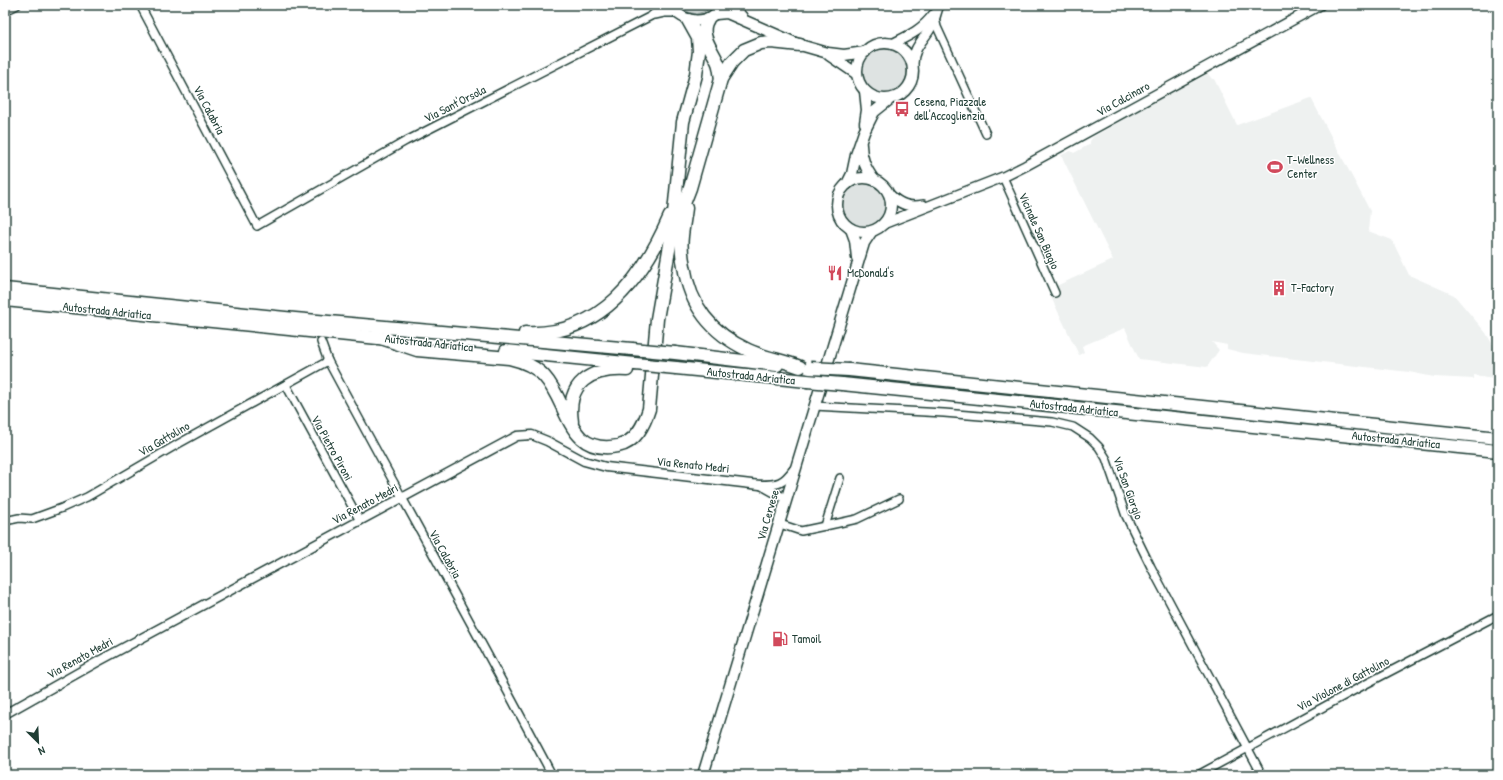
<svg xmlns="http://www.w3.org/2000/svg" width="1503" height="780" font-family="'Patrick Hand',sans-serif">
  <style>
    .built { fill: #eef1f0 }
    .green { fill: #dee3e2; stroke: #7e908b }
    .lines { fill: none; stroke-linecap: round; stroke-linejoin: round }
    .minor-casing { stroke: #1f3d34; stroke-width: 10 }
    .tertiary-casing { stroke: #1f3d34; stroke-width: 11 }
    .secondary-casing { stroke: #1f3d34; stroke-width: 12 }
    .primary-casing { stroke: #1f3d34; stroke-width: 13 }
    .motorway-casing { stroke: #1f3d34; stroke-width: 15 }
    .minor { stroke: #fff; stroke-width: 7 }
    .tertiary { stroke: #fff; stroke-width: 8 }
    .secondary { stroke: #fff; stroke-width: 9 }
    .primary { stroke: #fff; stroke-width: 10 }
    .motorway { stroke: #fff; stroke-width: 12 }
    .motorway-bridge-casing { stroke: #1f3d34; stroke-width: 15; stroke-linecap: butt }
    .motorway-bridge { stroke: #fff; stroke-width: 12 }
    .labels { text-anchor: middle; stroke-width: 3; stroke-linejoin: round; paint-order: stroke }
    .street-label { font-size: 12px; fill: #1f3d34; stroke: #fff }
    .poi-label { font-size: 12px; fill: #1f3d34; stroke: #fff; text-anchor: start }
  </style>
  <rect width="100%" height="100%" fill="#fff"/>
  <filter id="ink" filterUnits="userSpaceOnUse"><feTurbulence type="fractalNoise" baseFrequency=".025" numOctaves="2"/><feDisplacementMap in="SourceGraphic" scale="8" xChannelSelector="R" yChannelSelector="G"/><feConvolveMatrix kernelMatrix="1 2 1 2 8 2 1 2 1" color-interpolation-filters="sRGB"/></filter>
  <g filter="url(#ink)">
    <polygon class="built" points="1208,74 1212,79 1214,79 1237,125 1311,98 1370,211 1368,231 1392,240 1409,275 1454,295 1486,333 1498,354 1498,376 1493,378 1474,375 1474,379 1434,377 1409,372 1243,353 1227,349 1227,345 1212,342 1219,350 1207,367 1139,359 1125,328 1082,346 1084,352 1079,355 1050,295 1057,292 1054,287 1113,260 1061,155 1071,151 1074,153 1090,144 1090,141 1093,137 1158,100"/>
    <g class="green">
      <path d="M679 5H714C704 15 689 17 679 5Z"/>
      <circle cx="884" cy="72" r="23"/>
      <circle cx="864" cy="205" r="22"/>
    </g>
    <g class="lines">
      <defs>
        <g id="minor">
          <polyline points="140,5 257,226 406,141 651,16 664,5"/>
          <polyline points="5,11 17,5"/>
          <polyline points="655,15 664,13 676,13"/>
          <polyline points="935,18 937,27 986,134"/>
          <polyline points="1003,177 1055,293"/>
          <path d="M321 342 328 361C402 499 479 636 552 775"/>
          <polyline points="286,385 360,521"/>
          <polyline points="814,406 944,413 1052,422 1073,427 1090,438 1099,447 1106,458 1126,516 1151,567 1262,775"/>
          <polyline points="5,521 19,518 32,519 62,508 87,497 178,444 328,361"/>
          <polyline points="780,521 783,525 801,531 825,526 857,519 899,499"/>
          <polyline points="825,526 840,478"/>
          <polyline points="1198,775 1364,685 1498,615"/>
        </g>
        <g id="tertiary">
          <polyline points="761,485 786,499"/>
          <path d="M5 714 99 661 517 436 532 435 547 441 584 461 606 467 760 485C778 485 783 484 794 469"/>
        </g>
        <g id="secondary">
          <path d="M892 44C908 36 922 30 933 15"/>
          <path d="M913 64C913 47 924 40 931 27 935 20 936 12 939 5"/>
          <path d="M890 195C900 204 909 208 923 205"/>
          <polyline points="883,224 1003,177 1025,166 1320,5"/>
        </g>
        <g id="primary">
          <path d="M671 5C682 25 711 26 722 5"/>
          <polyline points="731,5 742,17"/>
          <polyline points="716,14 727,13 800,45 828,53 844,55 865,52"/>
          <circle cx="885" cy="71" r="28"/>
          <polyline points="829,55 857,74"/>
          <polyline points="865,91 867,110 865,123"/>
          <path d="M861 145C861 159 866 169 874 180"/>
          <circle cx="864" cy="205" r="27"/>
          <polyline points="847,184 852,174 856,155 864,132 874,112 889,100"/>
          <polyline points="851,229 855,240 857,258"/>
          <polyline points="703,775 864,243 872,231"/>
        </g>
        <g id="motorway">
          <path d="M708 19C698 34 712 49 718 63 720 68 720 74 721 79"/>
          <path d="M686 208C685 217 683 226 682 236 681 245 682 257 684 266 690 306 711 333 748 350 765 358 783 360 800 367"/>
          <polyline points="678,219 690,188 721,79 732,62 744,50 761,43 771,42 800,45"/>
          <polyline points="5,289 295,319 632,349"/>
          <polyline points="5,300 388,339"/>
          <path d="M525 333C600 337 643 278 670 216"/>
          <path d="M381 338 417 350 509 358C522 361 535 366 544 376 569 403 567 456 618 446 636 442 644 425 649 409L657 319 672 233 683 122 696 75 699 51 698 38 688 20"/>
          <polyline points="506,351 635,364"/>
          <polyline points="675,353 777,365"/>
          <polyline points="676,368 807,381"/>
          <polyline points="849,370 1498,438"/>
          <polyline points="842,384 1498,451"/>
          <path d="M572 422C566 382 591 368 627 370"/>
        </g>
      </defs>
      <use href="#minor" class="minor-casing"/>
      <use href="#tertiary" class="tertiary-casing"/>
      <use href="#secondary" class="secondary-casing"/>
      <use href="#primary" class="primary-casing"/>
      <use href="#motorway" class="motorway-casing"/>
      <use href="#minor" class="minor"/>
      <use href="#tertiary" class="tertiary"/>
      <use href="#secondary" class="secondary"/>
      <use href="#primary" class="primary"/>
      <use href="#motorway" class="motorway"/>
      <defs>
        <g id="motorway-bridge">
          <polyline points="632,349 675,353"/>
          <polyline points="635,364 676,368"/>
          <polyline points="810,368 849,370"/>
          <polyline points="807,381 842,384"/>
        </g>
      </defs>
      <use href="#motorway-bridge" class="motorway-bridge-casing"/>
      <use href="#motorway-bridge" class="motorway-bridge"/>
    </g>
  </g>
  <defs>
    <symbol id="bus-bare" viewBox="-9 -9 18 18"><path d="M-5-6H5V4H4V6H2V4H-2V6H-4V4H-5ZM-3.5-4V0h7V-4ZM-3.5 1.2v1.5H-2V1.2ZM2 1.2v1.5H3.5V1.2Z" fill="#d1495b" stroke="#fff" stroke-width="2.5" paint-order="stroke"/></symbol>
    <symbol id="stadium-bare" viewBox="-9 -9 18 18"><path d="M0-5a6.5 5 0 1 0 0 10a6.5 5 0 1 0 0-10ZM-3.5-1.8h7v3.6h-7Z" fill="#d1495b" stroke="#fff" stroke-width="2.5" paint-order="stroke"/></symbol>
    <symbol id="restaurant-bare" viewBox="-9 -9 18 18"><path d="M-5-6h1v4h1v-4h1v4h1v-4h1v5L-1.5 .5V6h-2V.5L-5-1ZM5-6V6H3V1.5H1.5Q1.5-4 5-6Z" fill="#d1495b" stroke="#fff" stroke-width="2.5" paint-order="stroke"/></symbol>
    <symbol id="building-bare" viewBox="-9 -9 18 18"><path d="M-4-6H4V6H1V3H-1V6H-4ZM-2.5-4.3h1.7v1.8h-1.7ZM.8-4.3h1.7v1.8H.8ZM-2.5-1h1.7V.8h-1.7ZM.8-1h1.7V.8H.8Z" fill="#d1495b" stroke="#fff" stroke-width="2.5" paint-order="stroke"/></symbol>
    <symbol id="fuel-bare" viewBox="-9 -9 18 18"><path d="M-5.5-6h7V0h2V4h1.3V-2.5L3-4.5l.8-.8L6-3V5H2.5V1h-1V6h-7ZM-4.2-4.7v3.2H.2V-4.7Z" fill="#d1495b" stroke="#fff" stroke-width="2.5" paint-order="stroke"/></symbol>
  </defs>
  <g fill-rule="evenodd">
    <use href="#bus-bare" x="891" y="98" width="22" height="22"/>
    <use href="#stadium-bare" x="1264" y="156" width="22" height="22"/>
    <use href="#restaurant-bare" x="824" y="262" width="22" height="22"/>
    <use href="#building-bare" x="1268" y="277" width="22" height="22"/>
    <use href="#fuel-bare" x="769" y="628" width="22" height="22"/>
  </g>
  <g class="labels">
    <g class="street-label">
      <text transform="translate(1123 99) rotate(-29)" y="4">Via Calcinaro</text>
      <text transform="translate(455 104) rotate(-27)" y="4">Via Sant'Orsola</text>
      <text transform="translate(209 110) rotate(62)" y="4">Via Calabria</text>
      <text transform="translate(1039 231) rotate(66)" y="4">Vicinale San Biagio</text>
      <text transform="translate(107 311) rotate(6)" y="4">Autostrada Adriatica</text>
      <text transform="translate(429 343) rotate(6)" y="4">Autostrada Adriatica</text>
      <text transform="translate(751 376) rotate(6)" y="4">Autostrada Adriatica</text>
      <text transform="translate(1074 408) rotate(6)" y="4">Autostrada Adriatica</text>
      <text transform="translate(164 439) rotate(-30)" y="4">Via Gattolino</text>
      <text transform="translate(1396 440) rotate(6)" y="4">Autostrada Adriatica</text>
      <text transform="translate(332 448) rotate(61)" y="4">Via Pietro Pironi</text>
      <text transform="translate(693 465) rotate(6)" y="4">Via Renato Medri</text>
      <text transform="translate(1128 488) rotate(70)" y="4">Via San Giorgio</text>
      <text transform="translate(365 504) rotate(-28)" y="4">Via Renato Medri</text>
      <text transform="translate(768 515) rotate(-74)" y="4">Via Cervese</text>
      <text transform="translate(445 554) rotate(61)" y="4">Via Calabria</text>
      <text transform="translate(80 658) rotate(-29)" y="4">Via Renato Medri</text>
      <text transform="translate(1343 684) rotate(-28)" y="4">Via Violone di Gattolino</text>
    </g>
    <g class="poi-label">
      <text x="914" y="106">Cesena, Piazzale<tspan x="914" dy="14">dell'Accoglienzia</tspan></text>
      <text x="1287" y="164">T-Wellness<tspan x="1287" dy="14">Center</tspan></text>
      <text x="847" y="277">McDonald's</text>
      <text x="1291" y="292">T-Factory</text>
      <text x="792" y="643">Tamoil</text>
    </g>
  </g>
  <rect width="1503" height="780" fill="none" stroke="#fff" stroke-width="20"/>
  <rect x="10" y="10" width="1483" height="760" fill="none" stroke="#1f3d34" stroke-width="1.5" filter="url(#ink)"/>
  <g transform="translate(38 742) rotate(156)" stroke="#ffffff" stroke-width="3" paint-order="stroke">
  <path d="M0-3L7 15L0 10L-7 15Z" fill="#1f3d34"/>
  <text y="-6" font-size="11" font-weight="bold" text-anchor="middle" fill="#1f3d34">N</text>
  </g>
</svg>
